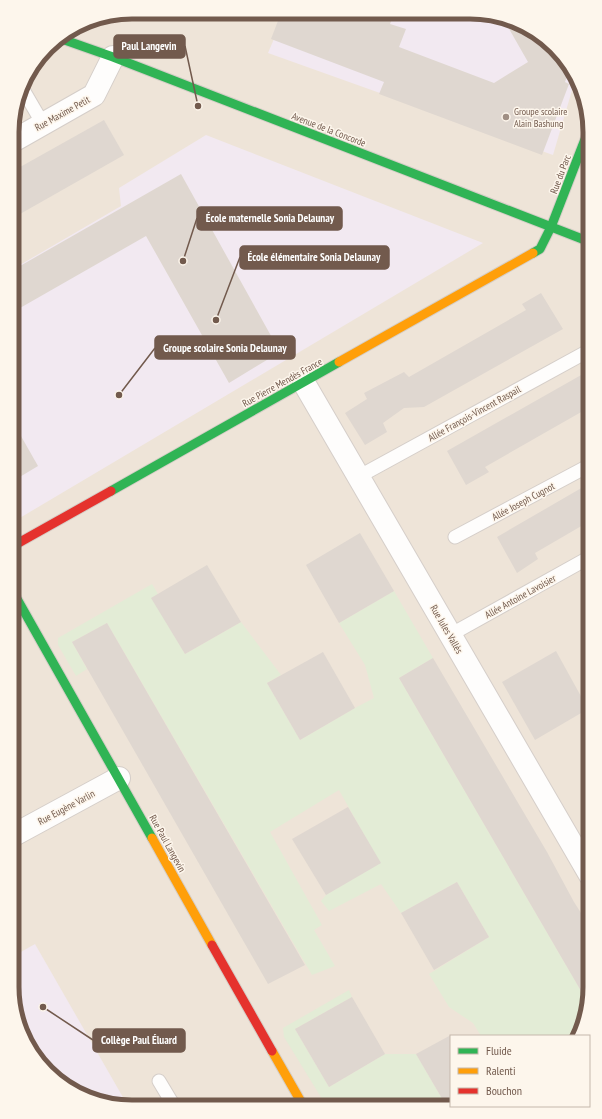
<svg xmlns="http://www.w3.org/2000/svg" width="602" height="1119" font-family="'PT Sans Narrow',sans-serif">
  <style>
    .residential { fill: #eee4d8 }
    .education { fill: #f2e9f1 }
    .green { fill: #e3ecd6 }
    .building { fill: #dfd7d0 }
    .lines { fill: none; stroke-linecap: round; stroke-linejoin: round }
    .lane-casing { stroke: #d5cec9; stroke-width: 15 }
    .street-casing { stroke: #d5cec9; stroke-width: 24 }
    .fast-casing { stroke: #d5cec7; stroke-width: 11 }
    .slow-casing { stroke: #d5cec7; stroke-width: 11 }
    .jam-casing { stroke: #d5cec7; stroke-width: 11 }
    .lane { stroke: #fefdfc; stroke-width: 13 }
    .street { stroke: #fefdfc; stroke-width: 22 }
    .fast { stroke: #30b455; stroke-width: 9 }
    .slow { stroke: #ff9f0a; stroke-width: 9 }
    .jam { stroke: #e5322d; stroke-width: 9 }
    .poi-dot { fill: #a08f84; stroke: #fdf6ec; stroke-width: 1.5 }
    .labels { text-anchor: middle; stroke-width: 3; stroke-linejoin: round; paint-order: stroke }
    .poi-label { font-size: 10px; fill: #725a4d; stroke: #fdf6ec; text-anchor: start }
    .street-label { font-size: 10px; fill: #725a4d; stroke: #fdf6ec }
    .rim { fill: none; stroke: #725a4d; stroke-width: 5 }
    .leader { fill: none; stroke: #725a4d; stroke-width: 1.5 }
    .callout-dot { fill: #725a4d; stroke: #fdf6ec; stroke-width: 1.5 }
    .callout { fill: #725a4d; stroke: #725a4d; stroke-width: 1.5 }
    .callout-label { font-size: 11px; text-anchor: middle; font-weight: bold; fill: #fff }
  </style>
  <rect width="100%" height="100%" fill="#f6f1ea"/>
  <polygon class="residential" points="132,12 493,14 549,42 584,93 590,132 590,995 579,1036 451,1036 451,1106 476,1106 470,1107 116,1106 59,1082 32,1054 18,1026 12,987 13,116 24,79 53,42 86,21"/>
  <g class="education">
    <polygon points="285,13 493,14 549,42 575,80 553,155 268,53"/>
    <polygon points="206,135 483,243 13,522 13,269 121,206 119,188"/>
    <polygon points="35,944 128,1106 116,1106 59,1082 32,1054 18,1026 12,987 12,957"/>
  </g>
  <g class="green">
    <polygon points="152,584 158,594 152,598 185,654 241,622 281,675 267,683 300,740 355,708 374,698 365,665 339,623 394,591 433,658 399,678 588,1003 579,1036 481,1036 473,1023 449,1007 429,974 489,937 457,882 401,913 381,884 329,911 321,901 326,895 380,863 339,790 270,832 322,925 314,930 335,966 312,975 107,623 72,642 87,669 76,676 58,645 58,638"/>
    <polygon points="349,990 352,997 295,1029 329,1087 385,1054 416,1054 447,1107 327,1107 284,1037 283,1028"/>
  </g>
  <g class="building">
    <polygon points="281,13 394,14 390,24 406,29 399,47 494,83 528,62 504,20 549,42 569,71 565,82 569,84 542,155 379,94 384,82 271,39"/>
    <polygon points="104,120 124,155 13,218 13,171"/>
    <polygon points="181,174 280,352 229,383 146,236 13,312 13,270"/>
    <polygon points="541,293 563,329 424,407 404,408 383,423 387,432 365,445 345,413 367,399 364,393 404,372 409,377 526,310 522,304"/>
    <polygon points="590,370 590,407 485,467 489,472 466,485 447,451"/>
    <polygon points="13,422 38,466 13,481"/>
    <polygon points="590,483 590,521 535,553 538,559 517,573 497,537"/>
    <polygon points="360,533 394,591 339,623 306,565"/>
    <polygon points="207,565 241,622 185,654 151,598"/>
    <polygon points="107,623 305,965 268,984 237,930 72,642"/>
    <polygon points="556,651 588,709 535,740 502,682"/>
    <polygon points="323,652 355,708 300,740 267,683"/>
    <polygon points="433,658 547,852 574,902 590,927 590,995 588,1003 399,678"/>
    <polygon points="348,807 381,863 326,895 292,839"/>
    <polygon points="457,882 489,937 434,970 401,913"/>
    <polygon points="352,997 385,1054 329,1087 295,1029"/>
    <polygon points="451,1035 451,1107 447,1107 416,1054"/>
  </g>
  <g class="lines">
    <defs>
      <g id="lane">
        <polyline points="22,88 43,124"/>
        <polyline points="358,477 590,350"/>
        <polyline points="455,537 590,465"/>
        <polyline points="450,635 590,557"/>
        <polyline points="159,1081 174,1106"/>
      </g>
      <g id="street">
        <polyline points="13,141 94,95 113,57"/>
        <polyline points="304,383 590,875"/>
        <polyline points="12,836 119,778"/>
      </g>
      <g id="fast">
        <polyline points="59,38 113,57 590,242"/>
        <polyline points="533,253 540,249 551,227 589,129"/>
        <polyline points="111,491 339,362"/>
        <polyline points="12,590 152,838"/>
      </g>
      <g id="slow">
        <polyline points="339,362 533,253"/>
        <polyline points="152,838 212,945"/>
        <polyline points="272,1051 304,1107"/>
      </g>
      <g id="jam">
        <polyline points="13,546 111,491"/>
        <polyline points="212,945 272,1051"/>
      </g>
    </defs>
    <use href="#lane" class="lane-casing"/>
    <use href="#street" class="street-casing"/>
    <use href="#fast" class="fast-casing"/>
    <use href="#slow" class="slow-casing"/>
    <use href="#jam" class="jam-casing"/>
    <use href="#lane" class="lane"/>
    <use href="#street" class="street"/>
    <use href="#fast" class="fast"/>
    <use href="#slow" class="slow"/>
    <use href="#jam" class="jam"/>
  </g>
  <circle class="poi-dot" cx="506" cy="117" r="4"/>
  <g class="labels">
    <g class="poi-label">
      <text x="514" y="115">Groupe scolaire<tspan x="514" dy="12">Alain Bashung</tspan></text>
    </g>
    <g class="street-label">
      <text transform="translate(62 113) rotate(-29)" y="4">Rue Maxime Petit</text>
      <text transform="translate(329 129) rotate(21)" y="4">Avenue de la Concorde</text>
      <text transform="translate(560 174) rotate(-69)" y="4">Rue du Parc</text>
      <text transform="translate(282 382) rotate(-29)" y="4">Rue Pierre Mendès France</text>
      <text transform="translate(474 413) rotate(-29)" y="4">Allée François-Vincent Raspail</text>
      <text transform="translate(523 501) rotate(-28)" y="4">Allée Joseph Cugnot</text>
      <text transform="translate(520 596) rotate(-29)" y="4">Allée Antoine Lavoisier</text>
      <text transform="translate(447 629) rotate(60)" y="4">Rue Jules Vallès</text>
      <text transform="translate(66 807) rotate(-28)" y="4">Rue Eugène Varlin</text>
      <text transform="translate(168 843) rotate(61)" y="4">Rue Paul Langevin</text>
    </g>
  </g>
  <path d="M0 0H602V1119H0ZM132 19H470A113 113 0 0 1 583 132V987A113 113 0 0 1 470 1100H132A113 113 0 0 1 19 987V132A113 113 0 0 1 132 19Z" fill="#fdf6ec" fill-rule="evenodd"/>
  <path class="rim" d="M132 19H470A113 113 0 0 1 583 132V987A113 113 0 0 1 470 1100H132A113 113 0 0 1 19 987V132A113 113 0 0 1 132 19Z"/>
  <path class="leader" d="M198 106L185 46M183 261L197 218M216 320L240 257M119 395L155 348M43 1007L93 1040"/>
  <g class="callout-dot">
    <circle cx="198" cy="106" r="4"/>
    <circle cx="183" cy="261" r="4"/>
    <circle cx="216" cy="320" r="4"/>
    <circle cx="119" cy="395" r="4"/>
    <circle cx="43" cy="1007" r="4"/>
  </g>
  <g class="callout">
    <rect x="114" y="35" width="71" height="23" rx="4"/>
    <rect x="197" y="207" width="145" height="23" rx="4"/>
    <rect x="240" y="246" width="149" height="23" rx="4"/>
    <rect x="155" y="336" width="140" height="23" rx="4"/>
    <rect x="93" y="1029" width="92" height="23" rx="4"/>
  </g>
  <g class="callout-label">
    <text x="149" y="50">Paul Langevin</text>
    <text x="270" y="222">École maternelle Sonia Delaunay</text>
    <text x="314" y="261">École élémentaire Sonia Delaunay</text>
    <text x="225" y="352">Groupe scolaire Sonia Delaunay</text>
    <text x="139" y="1044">Collège Paul Éluard</text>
  </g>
  <rect x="450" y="1035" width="140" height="72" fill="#fdf6ec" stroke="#c5b8ac"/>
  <rect x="458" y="1048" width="20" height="6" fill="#30b455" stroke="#c5b8ac"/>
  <text x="486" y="1055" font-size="12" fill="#725a4d">Fluide</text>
  <rect x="458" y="1068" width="20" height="6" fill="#ff9f0a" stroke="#c5b8ac"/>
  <text x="486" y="1075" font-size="12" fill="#725a4d">Ralenti</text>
  <rect x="458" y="1088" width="20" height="6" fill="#e5322d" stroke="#c5b8ac"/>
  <text x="486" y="1095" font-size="12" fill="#725a4d">Bouchon</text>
</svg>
